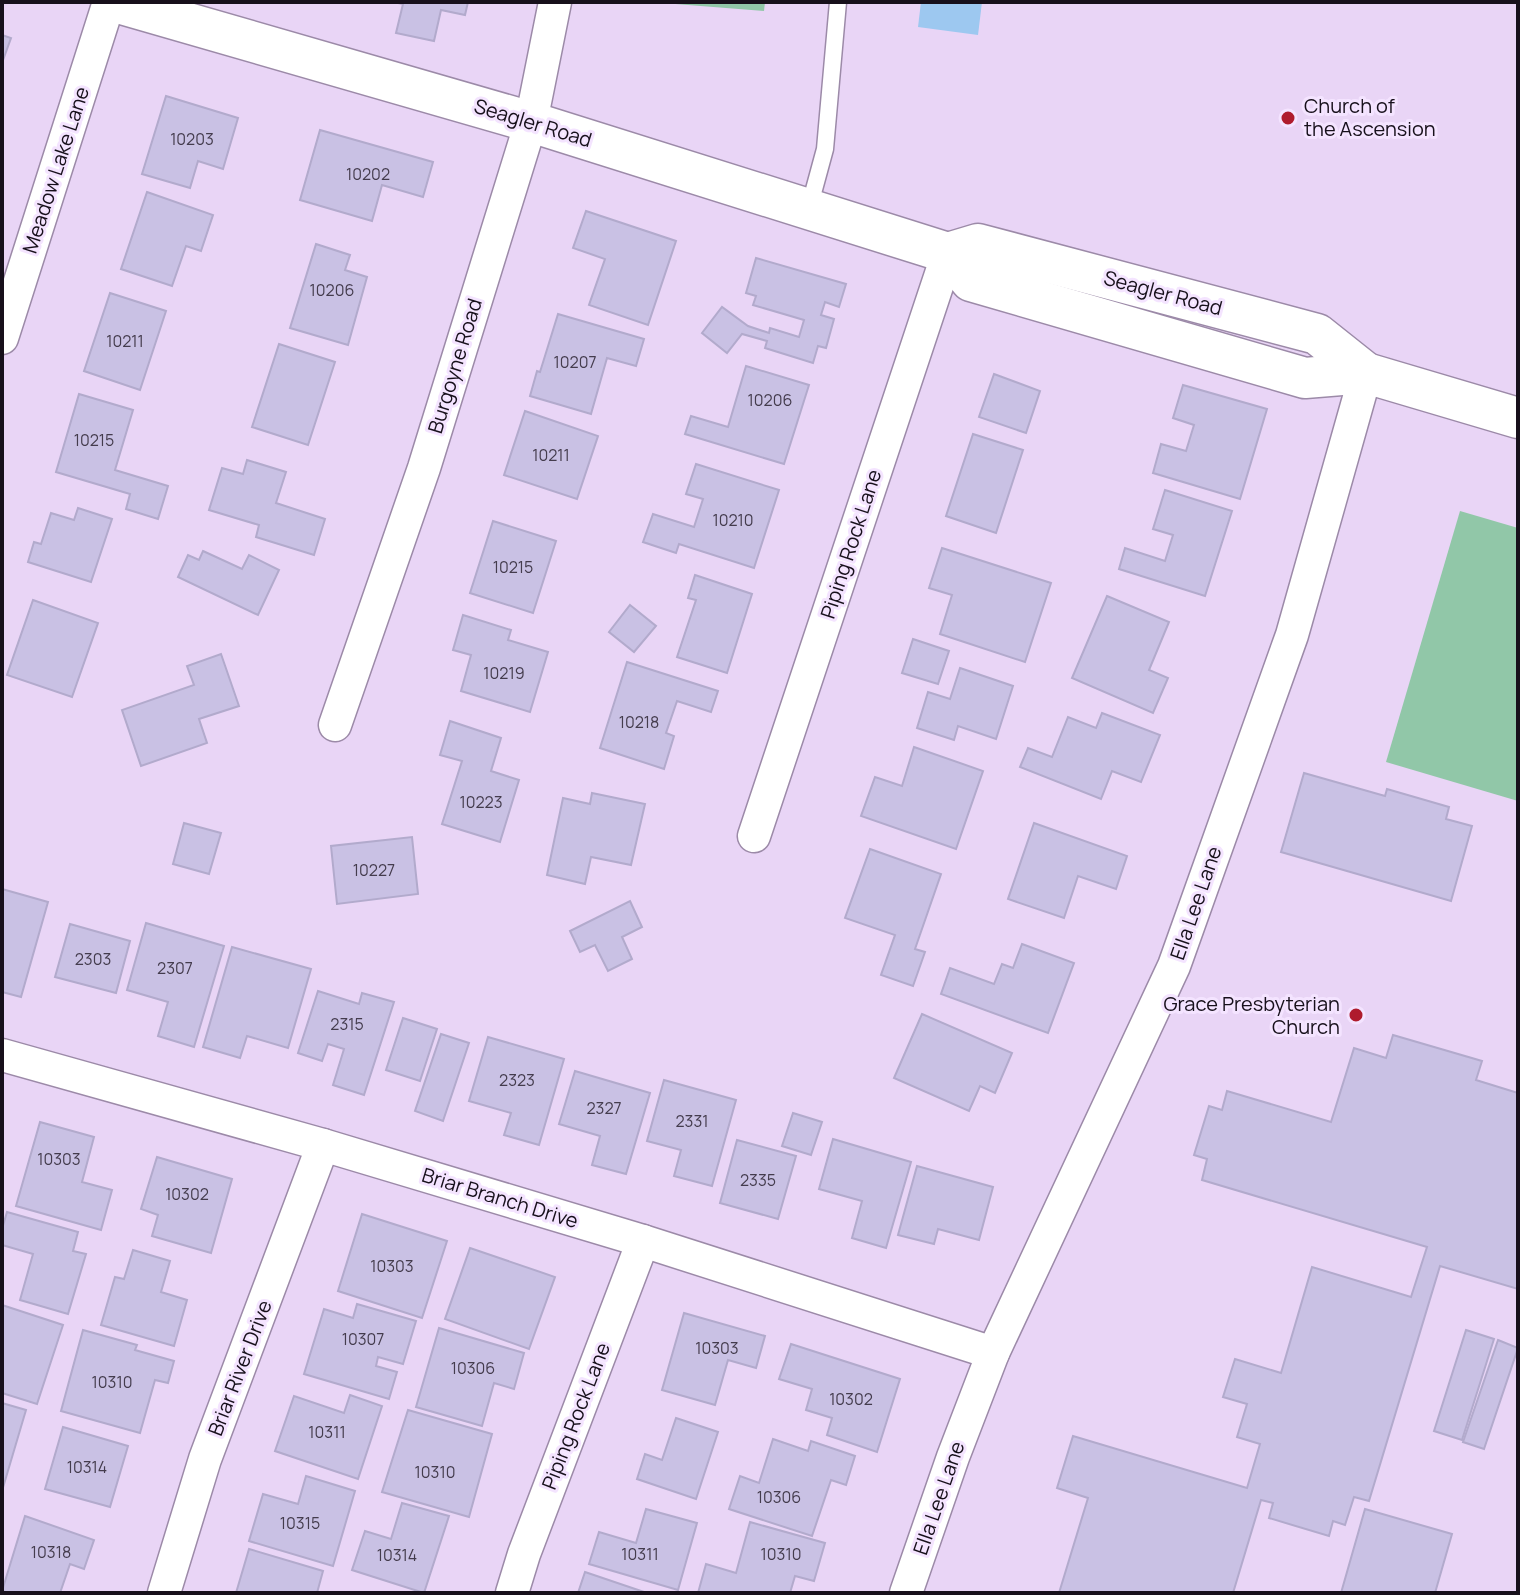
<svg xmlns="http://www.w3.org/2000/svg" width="1520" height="1595" font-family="Manrope,sans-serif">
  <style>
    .green { fill: #91c7a8 }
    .water { fill: #9dc8f0 }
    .building { fill: #c9c1e4; stroke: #b2aacc; stroke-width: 2 }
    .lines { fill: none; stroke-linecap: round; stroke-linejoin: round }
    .service-casing { stroke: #9c8aa8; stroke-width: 19 }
    .minor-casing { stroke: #9c8aa8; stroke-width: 35 }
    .tertiary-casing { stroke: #9c8aa8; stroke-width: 43 }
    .service { stroke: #fff; stroke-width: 16 }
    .minor { stroke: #fff; stroke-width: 32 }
    .tertiary { stroke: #fff; stroke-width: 40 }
    .poi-dot { fill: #af1b2d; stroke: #f4e4ff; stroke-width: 3 }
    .labels { text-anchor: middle; stroke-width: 6; stroke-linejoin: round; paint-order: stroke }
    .number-label { font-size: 16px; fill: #443c4d }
    .poi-label { font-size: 20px; fill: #17101b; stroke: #f4e4ff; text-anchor: start }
    .street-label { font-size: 20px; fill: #17101b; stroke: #f4e4ff }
  </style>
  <rect width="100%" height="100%" fill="#e9d5f6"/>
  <g class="green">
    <polygon points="650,2 765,2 764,11"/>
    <polygon points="1460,511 1518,528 1518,801 1386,762"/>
  </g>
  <polygon class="water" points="921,2 982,2 978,35 918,27"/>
  <g class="building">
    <polygon points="393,2 468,2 465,15 441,10 434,41 396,33 403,4"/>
    <polygon points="2,35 11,38 2,63"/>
    <polygon points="166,96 238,118 223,169 198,161 190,188 142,174"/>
    <polygon points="320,130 433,162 423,197 382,185 372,221 300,200"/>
    <polygon points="147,192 213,215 201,251 186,246 172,286 121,269"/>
    <polygon points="586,211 676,241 648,325 589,305 605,259 573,248"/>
    <polygon points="316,244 350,255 345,270 367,277 348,345 290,328"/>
    <polygon points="756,258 846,284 839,307 825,302 821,315 834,319 826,348 818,346 813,363 765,348 767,341 742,334 727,353 702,333 722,307 748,326 769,333 770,328 799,337 804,320 753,305 756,296 746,293"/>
    <polygon points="110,293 166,311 140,390 84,371"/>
    <polygon points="558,314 644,339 636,366 607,358 591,414 530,396 537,371 540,372"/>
    <polygon points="279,344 335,362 308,445 252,427"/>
    <polygon points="746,366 809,385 784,464 685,434 691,416 728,427"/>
    <polygon points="994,374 1040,391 1026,433 979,417"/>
    <polygon points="1183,385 1267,409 1240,499 1153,473 1161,444 1186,451 1194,425 1173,418"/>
    <polygon points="79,394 133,410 115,470 168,486 158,519 126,509 130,494 56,472"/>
    <polygon points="525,411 598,436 577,499 504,475"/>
    <polygon points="973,434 1023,450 996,533 946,516"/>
    <polygon points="247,460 286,472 276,503 325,519 314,555 256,537 259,525 209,510 222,468 243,474"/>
    <polygon points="696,464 779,490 754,568 679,544 676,553 643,542 653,514 694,527 703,499 686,494"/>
    <polygon points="1165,490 1232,511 1205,596 1119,569 1125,548 1165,561 1173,535 1153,529"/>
    <polygon points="78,508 112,519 91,582 28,562 34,542 41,544 51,513 74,520"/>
    <polygon points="493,521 556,541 533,613 470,593"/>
    <polygon points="942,548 1051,583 1025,662 940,634 952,595 929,588"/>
    <polygon points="203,551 242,569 249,555 279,570 258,615 178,577 188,555 199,560"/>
    <polygon points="695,575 752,594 727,673 677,657 696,600 688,598"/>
    <polygon points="1107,596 1169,622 1149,670 1168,678 1153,713 1072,678"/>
    <polygon points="33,600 98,623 72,697 7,675"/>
    <polygon points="630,605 656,626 634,652 609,632"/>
    <polygon points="463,615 511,630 508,640 548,652 530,712 461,691 471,655 453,650"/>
    <polygon points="913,639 949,651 938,684 902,673"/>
    <polygon points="221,654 239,706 199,719 207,743 141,766 122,710 194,685 187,666"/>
    <polygon points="627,662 718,691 711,712 677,701 666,733 674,736 664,769 600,748"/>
    <polygon points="960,668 1013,686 996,739 958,726 954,740 917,728 928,692 950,699"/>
    <polygon points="1102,713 1160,735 1141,782 1112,771 1101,799 1020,767 1028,748 1052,757 1068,717 1096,728"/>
    <polygon points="450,721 501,738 491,771 519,780 500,842 442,824 462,761 440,755"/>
    <polygon points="914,747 983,771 956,849 861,816 875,777 902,786"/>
    <polygon points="1304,773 1385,796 1387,789 1449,807 1446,819 1472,826 1451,901 1281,852"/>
    <polygon points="592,793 645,804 631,865 591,857 585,884 547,875 563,798 590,804"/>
    <polygon points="184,823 221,833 209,874 173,864"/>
    <polygon points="1034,823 1127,856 1116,889 1078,876 1064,918 1008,899"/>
    <polygon points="412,837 418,894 337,904 331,846"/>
    <polygon points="870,849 941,874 915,949 925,952 913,986 881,975 895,935 845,918"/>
    <polygon points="2,889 48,902 21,997 2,992"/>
    <polygon points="630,901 642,927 622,937 632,959 608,971 595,945 580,952 570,931"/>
    <polygon points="146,923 224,946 194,1047 158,1036 168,1002 127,990"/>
    <polygon points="70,924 130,941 116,993 55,977"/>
    <polygon points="1022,944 1074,963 1048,1033 941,994 950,968 994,984 1002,964 1013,968"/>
    <polygon points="232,947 311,969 288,1048 247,1036 240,1058 203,1047"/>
    <polygon points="318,991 359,1004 362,993 394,1002 364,1095 333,1085 344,1049 328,1044 322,1061 298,1053"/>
    <polygon points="922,1014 1012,1053 995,1093 980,1086 969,1111 894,1078"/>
    <polygon points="403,1018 437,1029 420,1081 386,1070"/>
    <polygon points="441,1034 469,1043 443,1121 415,1111"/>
    <polygon points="1393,1035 1482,1061 1476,1080 1518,1093 1518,1289 1440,1266 1369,1501 1354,1497 1345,1525 1333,1521 1329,1536 1269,1518 1273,1503 1261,1500 1233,1593 1059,1593 1088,1498 1057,1488 1073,1436 1247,1488 1260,1444 1237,1437 1247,1404 1223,1397 1235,1359 1281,1373 1312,1267 1411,1297 1427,1247 1202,1180 1207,1159 1194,1155 1209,1106 1222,1110 1227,1091 1331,1122 1354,1048 1386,1058"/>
    <polygon points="488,1037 564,1059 539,1145 504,1135 511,1113 469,1101"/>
    <polygon points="575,1071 650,1093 626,1174 592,1165 600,1136 559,1124"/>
    <polygon points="664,1080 736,1100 712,1186 674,1176 681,1150 647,1141"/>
    <polygon points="793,1113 822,1122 811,1155 782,1146"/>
    <polygon points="40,1122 94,1137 82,1182 112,1190 101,1230 16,1206"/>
    <polygon points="833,1139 911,1162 886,1248 852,1238 862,1201 819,1189"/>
    <polygon points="737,1140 796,1156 778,1219 720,1203"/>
    <polygon points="157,1157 232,1179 211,1253 152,1236 158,1215 141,1209"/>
    <polygon points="917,1166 993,1187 979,1240 938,1229 934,1244 898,1235"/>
    <polygon points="7,1212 78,1232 73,1251 86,1254 68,1314 20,1300 33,1254 2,1245 2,1229"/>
    <polygon points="362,1214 447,1241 422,1318 338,1291"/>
    <polygon points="470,1248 555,1277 529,1349 445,1319"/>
    <polygon points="133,1250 170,1261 161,1292 187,1300 174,1346 101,1325 115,1277 124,1279"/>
    <polygon points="357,1304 416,1321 403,1364 378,1357 376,1366 397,1372 389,1399 304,1374 324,1309 353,1318"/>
    <polygon points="2,1305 63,1325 37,1404 2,1393"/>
    <polygon points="684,1313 765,1336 756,1368 728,1360 715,1405 662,1390"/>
    <polygon points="439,1328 524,1353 514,1389 494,1383 482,1426 416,1407"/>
    <polygon points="83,1330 137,1345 135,1350 174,1361 168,1383 155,1380 140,1433 61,1411"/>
    <polygon points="1466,1330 1494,1339 1462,1440 1434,1431"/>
    <polygon points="1498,1340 1518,1348 1484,1449 1463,1442"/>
    <polygon points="791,1344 900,1379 877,1452 827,1435 832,1418 806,1410 812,1389 779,1379"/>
    <polygon points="350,1395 382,1406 358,1479 275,1451 294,1396 344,1413"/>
    <polygon points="2,1403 26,1410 2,1491"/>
    <polygon points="408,1410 492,1434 469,1517 382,1492"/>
    <polygon points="676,1418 718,1432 696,1499 637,1479 645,1454 662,1460"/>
    <polygon points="63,1427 128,1446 110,1507 45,1489"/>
    <polygon points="773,1439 808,1451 811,1441 855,1456 846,1485 831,1480 812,1536 729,1509 740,1476 759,1483"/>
    <polygon points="306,1476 355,1491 333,1566 249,1541 263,1494 298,1504"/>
    <polygon points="402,1503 449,1516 424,1593 352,1570 365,1531 391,1539"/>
    <polygon points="646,1509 697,1523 678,1590 589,1564 599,1532 636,1543"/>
    <polygon points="1365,1509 1452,1534 1435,1593 1341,1593"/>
    <polygon points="25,1516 94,1540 84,1569 70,1564 60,1593 9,1593 2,1591"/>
    <polygon points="750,1522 825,1543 814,1581 795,1576 790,1593 698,1593 706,1564 736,1573"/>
    <polygon points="249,1549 323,1571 317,1593 236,1593"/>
    <polygon points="585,1572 647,1593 578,1593"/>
  </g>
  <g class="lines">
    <defs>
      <polyline id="service" points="809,208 825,149 838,2"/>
      <g id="minor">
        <polyline points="2,338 109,2"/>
        <polyline points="335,725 424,468 531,122 555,2"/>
        <polyline points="754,836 948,253"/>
        <polyline points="2,1055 323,1145 643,1241 993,1353"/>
        <polyline points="164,1593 205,1459 323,1145"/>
        <polyline points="512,1593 524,1554 643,1241"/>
        <polyline points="906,1593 953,1457 993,1353 1174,966 1292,635 1366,373"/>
      </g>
      <g id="tertiary">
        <polyline points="115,2 531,122 948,253 971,281 1305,378 1366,373 1518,418"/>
        <polyline points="948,253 978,244 1317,334 1366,373"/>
      </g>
    </defs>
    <use href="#service" class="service-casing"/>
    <use href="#minor" class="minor-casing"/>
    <use href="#tertiary" class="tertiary-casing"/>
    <use href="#service" class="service"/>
    <use href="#minor" class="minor"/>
    <use href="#tertiary" class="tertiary"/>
  </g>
  <g class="poi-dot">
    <circle cx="1288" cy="118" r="8"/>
    <circle cx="1356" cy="1015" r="8"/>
  </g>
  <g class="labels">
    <g class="number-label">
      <text x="192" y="145">10203</text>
      <text x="368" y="180">10202</text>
      <text x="332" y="296">10206</text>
      <text x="125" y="347">10211</text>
      <text x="575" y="368">10207</text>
      <text x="770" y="406">10206</text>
      <text x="94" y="446">10215</text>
      <text x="551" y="461">10211</text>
      <text x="733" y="526">10210</text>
      <text x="513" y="573">10215</text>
      <text x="504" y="679">10219</text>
      <text x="639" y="728">10218</text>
      <text x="481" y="808">10223</text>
      <text x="374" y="876">10227</text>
      <text x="93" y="965">2303</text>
      <text x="175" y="974">2307</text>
      <text x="347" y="1030">2315</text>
      <text x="517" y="1086">2323</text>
      <text x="604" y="1114">2327</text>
      <text x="692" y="1127">2331</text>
      <text x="59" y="1165">10303</text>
      <text x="758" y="1186">2335</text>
      <text x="187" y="1200">10302</text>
      <text x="392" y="1272">10303</text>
      <text x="363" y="1345">10307</text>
      <text x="717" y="1354">10303</text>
      <text x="473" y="1374">10306</text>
      <text x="112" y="1388">10310</text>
      <text x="851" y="1405">10302</text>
      <text x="327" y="1438">10311</text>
      <text x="87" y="1473">10314</text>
      <text x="435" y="1478">10310</text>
      <text x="779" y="1503">10306</text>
      <text x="300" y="1529">10315</text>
      <text x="51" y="1558">10318</text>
      <text x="640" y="1560">10311</text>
      <text x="781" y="1560">10310</text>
      <text x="397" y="1561">10314</text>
    </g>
    <g class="poi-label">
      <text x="1304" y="113">Church of<tspan x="1304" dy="23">the Ascension</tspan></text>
      <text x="1340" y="1011" text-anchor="end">Grace Presbyterian<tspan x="1340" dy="23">Church</tspan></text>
    </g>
    <g class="street-label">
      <text transform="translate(533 123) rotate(17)" y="7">Seagler Road</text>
      <text transform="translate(56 170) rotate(-72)" y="7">Meadow Lake Lane</text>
      <text transform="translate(1163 293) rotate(15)" y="7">Seagler Road</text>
      <text transform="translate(455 366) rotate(-73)" y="7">Burgoyne Road</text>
      <text transform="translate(851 544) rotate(-72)" y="7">Piping Rock Lane</text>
      <text transform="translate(1196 903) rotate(-71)" y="7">Ella Lee Lane</text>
      <text transform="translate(500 1198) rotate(17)" y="7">Briar Branch Drive</text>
      <text transform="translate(240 1368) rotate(-69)" y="7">Briar River Drive</text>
      <text transform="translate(576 1416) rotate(-69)" y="7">Piping Rock Lane</text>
      <text transform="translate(939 1498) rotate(-71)" y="7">Ella Lee Lane</text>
    </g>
  </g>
  <rect width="1520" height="1595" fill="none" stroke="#17101b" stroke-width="8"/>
</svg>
